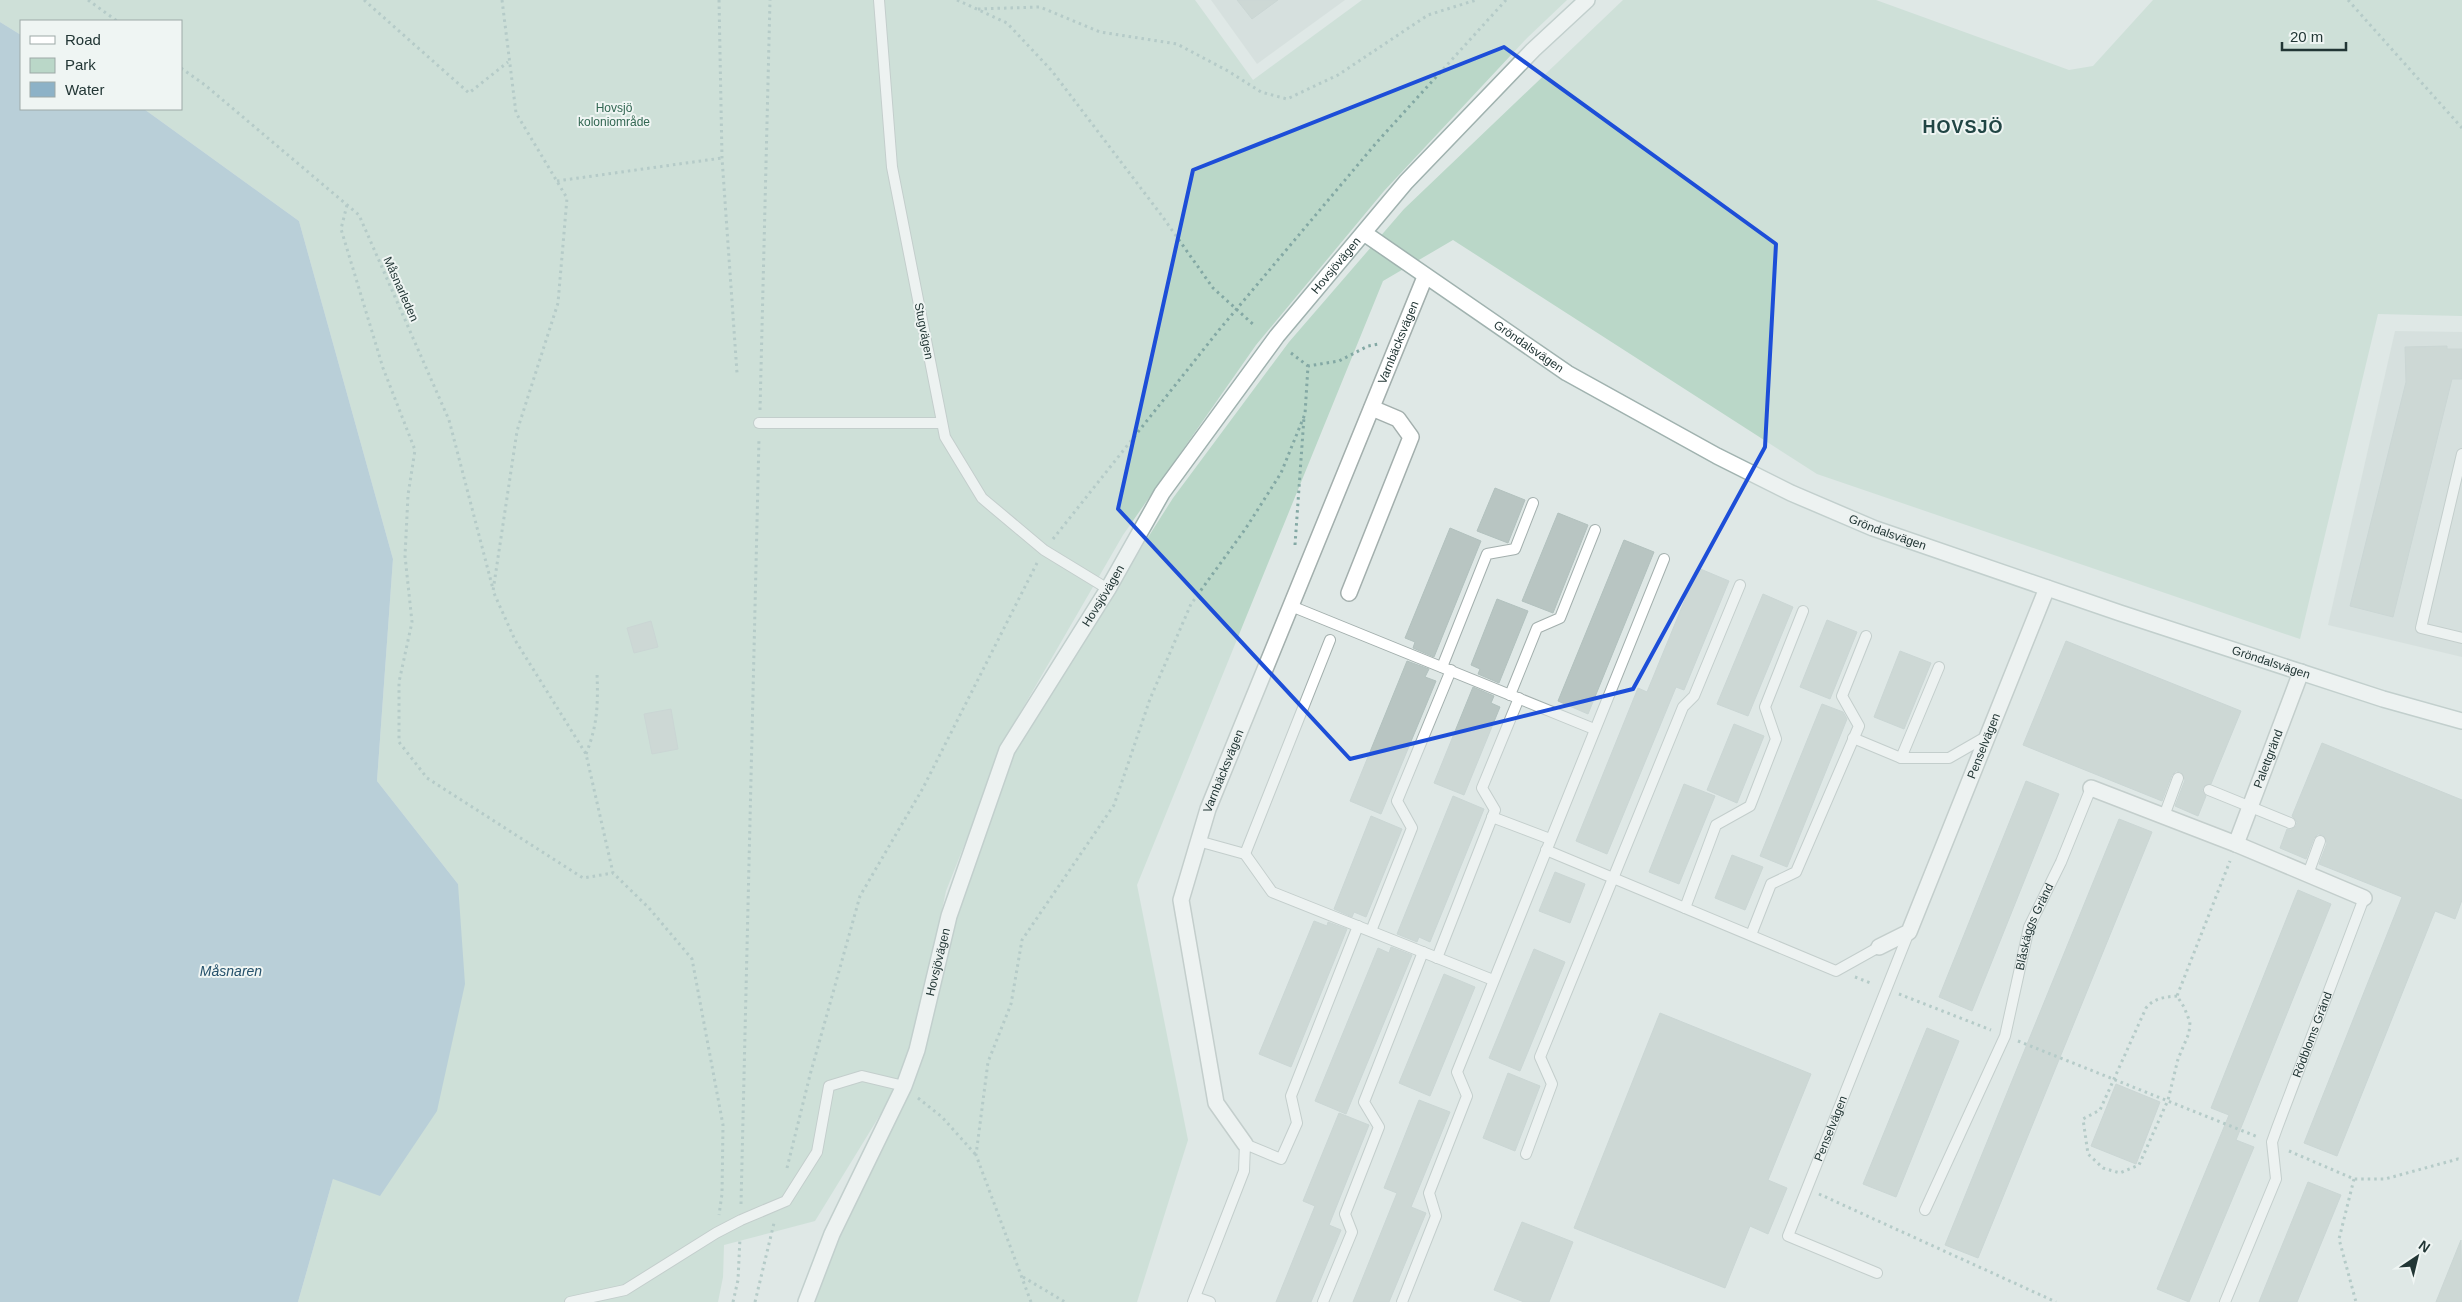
<svg xmlns="http://www.w3.org/2000/svg" width="2462" height="1302" font-family="Helvetica,sans-serif">
  <style>
    .built { fill: #cdd8d5 }
    .green { fill: #bad7c8 }
    .water { fill: #8db2c7 }
    .building { fill: #b8c5c2; stroke: #b2c1be }
    .lines { fill: none; stroke-linecap: round; stroke-linejoin: round }
    .lane-casing { stroke: #a3afad; stroke-width: 12 }
    .street-casing { stroke: #a3afad; stroke-width: 18 }
    .secondary-casing { stroke: #a0b2af; stroke-width: 18 }
    .path { stroke: #83a8a4; stroke-width: 3; stroke-dasharray: 2.5 4; stroke-linecap: butt }
    .lane { stroke: #fff; stroke-width: 10 }
    .street { stroke: #fff; stroke-width: 15 }
    .secondary { stroke: #fff; stroke-width: 15 }
    .marked { fill: none; stroke: #1d4ed8; stroke-width: 4; stroke-linejoin: round }
    .labels { text-anchor: middle; stroke-width: 4; stroke-linejoin: round; paint-order: stroke }
    .park-label { font-size: 12px; fill: #326752; stroke: #eff5f3 }
    .street-label { font-size: 12px; fill: #223635; stroke: #eff5f3 }
    .water-label { font-size: 14px; font-style: italic; fill: #24506a; stroke: #eff5f3 }
    .district-label { font-size: 18px; font-weight: bold; letter-spacing: 1px; fill: #214544; stroke: #eff5f3 }
  </style>
  <rect width="100%" height="100%" fill="#dfe8e6"/>
  <g class="built">
    <polygon points="1211,0 1345,0 1257,64"/>
    <polygon points="2395,331 2462,332 2462,657 2328,625"/>
  </g>
  <g class="green">
    <polygon points="0,0 1195,0 1253,80 1362,0 1567,0 1527,38 1384,191 1256,345 1123,535 1010,730 946,891 912,1051 899,1084 815,1221 724,1245 723,1277 718,1302 298,1302 333,1179 458,884 377,781 393,559 299,221 144,109 181,109 181,21 21,21 21,35 0,22"/>
    <polygon points="1623,0 1876,0 2069,70 2093,66 2153,0 2462,0 2462,316 2378,314 2300,639 1817,474 1453,240 1383,281 1137,885 1188,1140 1137,1302 812,1302 836,1241 920,1055 956,919 1018,742 1173,498 1289,342 1404,209"/>
  </g>
  <polygon class="water" points="0,22 21,35 21,109 144,109 299,221 393,559 377,781 458,884 465,984 437,1111 380,1196 333,1179 298,1302 0,1302"/>
  <g class="building">
    <polygon points="1237,0 1278,0 1252,19"/>
    <polygon points="2447,346 2447,349 2462,349 2462,379 2452,379 2393,617 2350,606 2406,382 2405,347"/>
    <polygon points="1495,488 1525,500 1508,543 1477,531"/>
    <polygon points="1558,513 1588,525 1553,613 1522,601"/>
    <polygon points="1450,528 1481,541 1434,657 1413,648 1415,642 1405,638"/>
    <polygon points="1624,540 1654,552 1588,714 1558,701"/>
    <polygon points="1698,568 1729,581 1684,690 1676,687 1607,854 1576,841 1638,688 1647,692"/>
    <polygon points="1763,594 1793,607 1748,716 1717,704"/>
    <polygon points="1497,599 1528,611 1499,683 1478,674 1480,669 1471,665"/>
    <polygon points="1827,620 1857,632 1830,699 1800,687"/>
    <polygon points="651,621 658,647 634,653 627,628"/>
    <polygon points="2066,641 2241,711 2211,784 2203,787 2202,791 2206,796 2198,816 2175,806 2185,780 2181,772 2176,771 2172,775 2162,801 2023,745"/>
    <polygon points="1900,651 1931,663 1904,729 1874,717"/>
    <polygon points="1407,661 1429,669 1425,677 1436,681 1381,814 1350,801"/>
    <polygon points="1473,687 1494,696 1491,703 1500,707 1464,795 1434,783"/>
    <polygon points="1822,704 1843,712 1847,719 1787,867 1760,856"/>
    <polygon points="671,709 678,749 652,754 644,714"/>
    <polygon points="1734,724 1764,736 1737,803 1707,790"/>
    <polygon points="2322,743 2462,800 2462,900 2455,919 2435,911 2337,1156 2304,1143 2402,897 2319,864 2327,843 2323,835 2318,834 2314,838 2306,859 2280,848 2287,829 2291,830 2296,826 2297,822 2292,816"/>
    <polygon points="2026,781 2059,794 1972,1011 1939,997"/>
    <polygon points="1684,784 1715,796 1679,884 1649,872"/>
    <polygon points="1453,796 1484,809 1430,942 1419,937 1417,942 1397,934"/>
    <polygon points="1371,816 1402,829 1366,917 1354,912 1352,917 1334,909"/>
    <polygon points="2119,819 2152,832 1978,1258 1945,1245"/>
    <polygon points="1732,855 1763,867 1745,910 1715,898"/>
    <polygon points="1555,872 1585,884 1570,923 1539,911"/>
    <polygon points="2298,890 2331,904 2236,1140 2254,1147 2189,1302 2157,1289 2229,1115 2211,1108"/>
    <polygon points="1314,921 1327,926 1328,922 1347,929 1291,1067 1259,1054"/>
    <polygon points="1391,947 1412,955 1346,1114 1315,1101 1378,948 1389,953"/>
    <polygon points="1534,949 1565,962 1520,1071 1489,1058"/>
    <polygon points="1444,974 1475,987 1430,1096 1399,1083"/>
    <polygon points="1660,1013 1811,1074 1768,1180 1787,1188 1768,1234 1750,1226 1725,1288 1574,1228"/>
    <polygon points="1927,1028 1959,1041 1896,1197 1863,1184"/>
    <polygon points="1508,1073 1540,1086 1515,1151 1483,1138"/>
    <polygon points="2116,1084 2160,1102 2136,1164 2091,1146"/>
    <polygon points="1419,1100 1450,1112 1411,1207 1426,1213 1389,1302 1353,1302 1397,1193 1384,1188"/>
    <polygon points="1339,1113 1369,1125 1329,1225 1341,1230 1311,1302 1276,1302 1315,1206 1303,1201"/>
    <polygon points="2308,1182 2341,1195 2297,1302 2259,1302"/>
    <polygon points="1522,1222 1573,1242 1549,1302 1524,1302 1494,1290"/>
    <polygon points="2461,1240 2462,1302 2436,1302"/>
  </g>
  <g class="lines">
    <defs>
      <g id="lane">
        <polyline points="879,0 892,167 945,437 982,498 1044,550 1108,589"/>
        <polyline points="759,423 941,423"/>
        <polyline points="2462,454 2421,628 2462,638"/>
        <polyline points="1291,606 1594,729"/>
        <polyline points="1442,667 1487,554 1515,549 1533,503"/>
        <polyline points="1510,695 1537,628 1560,618 1595,530"/>
        <polyline points="1853,738 1901,758 1949,758 1989,735"/>
        <polyline points="1901,758 1939,667"/>
        <polyline points="2209,790 2290,823"/>
        <polyline points="2164,816 2178,778"/>
        <polyline points="1492,817 1550,839"/>
        <polyline points="1198,841 1245,854 1272,892 1493,980"/>
        <polyline points="1546,850 1836,971 1879,947"/>
        <polyline points="1245,854 1330,640"/>
        <polyline points="2308,874 2320,841"/>
        <polyline points="1685,908 1716,825 1750,806 1776,739 1765,707 1803,611"/>
        <polyline points="1371,931 1412,828 1397,801 1451,670"/>
        <polyline points="1751,935 1771,884 1796,872 1859,726 1842,696 1866,636"/>
        <polyline points="1437,958 1495,810 1482,788 1519,698"/>
        <polyline points="1526,1154 1552,1084 1540,1057 1683,707 1694,696 1740,585"/>
        <path id="s1" d="M1925 1210 2005 1036 2029 927 2061 862 2091 788"/>
        <path id="s2" d="M1877 1273 1788 1236 1909 932"/>
        <polyline points="1195,1297 1210,1302"/>
        <polyline points="570,1302 625,1290 716,1233 741,1220 786,1201 817,1152 829,1086 862,1076 904,1086"/>
        <polyline points="1193,1302 1244,1171 1245,1144 1281,1159 1297,1123 1291,1096 1358,926"/>
        <polyline points="1323,1302 1352,1232 1345,1214 1379,1127 1364,1102 1423,952"/>
        <polyline points="1402,1302 1436,1216 1429,1193 1467,1096 1457,1072 1664,559"/>
        <path id="s3" d="M2225 1302 2276 1179 2272 1142 2277 1128 2364 898"/>
      </g>
      <g id="street">
        <polyline points="1349,593 1411,437 1398,419 1372,408"/>
        <polyline points="2091,788 2236,844 2364,898"/>
        <path id="s4" d="M2236 844 2301 672"/>
        <path id="s5" d="M1879 947 1909 932 2047 588"/>
        <path id="s6" d="M1245 1144 1216 1103 1181 900 1208 809 1425 277"/>
      </g>
      <g id="secondary">
        <path id="s7" d="M1364 233 1567 373 1717 456 1791 493 1873 528 2120 613 2383 699 2462 721"/>
        <path id="s8" d="M806 1302 832 1234 904 1086 917 1050 949 916 1007 750 1108 589 1162 493 1277 336 1406 182 1533 50 1587 0"/>
      </g>
    </defs>
    <use href="#lane" class="lane-casing"/>
    <use href="#street" class="street-casing"/>
    <use href="#secondary" class="secondary-casing"/>
    <g class="path">
      <polyline points="88,0 117,21"/>
      <polyline points="364,0 469,93 508,62"/>
      <polyline points="502,0 516,113 567,198 558,303 517,431 493,591 515,640 586,754 613,873 649,908 692,959 723,1125 722,1194 719,1215"/>
      <polyline points="719,0 722,158 737,373"/>
      <polyline points="957,0 1007,23 1052,71 1162,216 1213,288 1255,326"/>
      <polyline points="2348,0 2462,128"/>
      <polyline points="978,9 1040,7 1100,32 1177,44 1228,71 1261,92 1287,99 1338,75 1428,15 1476,0"/>
      <polyline points="181,68 205,85 359,215 449,420 493,589"/>
      <polyline points="557,181 722,158"/>
      <polyline points="347,205 341,229 383,368 415,450 408,495 405,556 412,622 399,682 399,742 427,778 583,878 613,873"/>
      <polyline points="1291,353 1308,366"/>
      <polyline points="760,410 770,0"/>
      <polyline points="1053,539 1219,330 1377,142 1506,0"/>
      <polyline points="1295,545 1304,417"/>
      <path d="M586 754C598 724 598 704 597 672"/>
      <polyline points="1855,977 1873,984"/>
      <polyline points="1899,994 1991,1030"/>
      <path d="M2177 996C2165 997 2154 998 2146 1008L2100 1110 2083 1119 2088 1154 2103 1168 2120 1173 2139 1165 2168 1100 2178 1059 2189 1033 2190 1022 2184 1007 2177 996 2230 861"/>
      <polyline points="2018,1041 2258,1137"/>
      <polyline points="918,1098 942,1117 976,1155"/>
      <polyline points="2289,1151 2354,1179 2385,1179 2458,1159 2462,1160"/>
      <polyline points="787,1168 810,1075 860,896 923,788 1037,563"/>
      <polyline points="2354,1179 2339,1239 2356,1302"/>
      <polyline points="1819,1194 2056,1302"/>
      <polyline points="741,1204 759,438"/>
      <polyline points="1023,1277 1065,1302"/>
      <polyline points="733,1302 738,1280 740,1238"/>
      <polyline points="755,1302 774,1223"/>
      <polyline points="1031,1302 976,1155 988,1062 1011,1004 1022,940 1114,805 1150,699 1191,604 1246,528 1281,473 1305,414 1308,366 1339,361 1368,346 1379,344"/>
    </g>
    <use href="#lane" class="lane"/>
    <use href="#street" class="street"/>
    <use href="#secondary" class="secondary"/>
  </g>
  <path d="M0 0H2462V1302H0ZM1504 47 1776 244 1765 447 1633 689 1350 759 1118 509 1193 170Z" fill="#dfe8e6" fill-opacity=".55" fill-rule="evenodd"/>
  <path class="marked" d="M1504 47 1776 244 1765 447 1633 689 1350 759 1118 509 1193 170Z"/>
  <g class="labels">
    <g class="park-label">
      <text x="614" y="112">Hovsjö<tspan x="614" dy="14">koloniområde</tspan></text>
    </g>
    <g class="street-label">
      <text dy="4" stroke="none"><textPath href="#s8" startOffset="1176">Hovsjövägen</textPath></text>
      <text transform="translate(401 289) rotate(66)" y="4">Måsnarleden</text>
      <text transform="translate(924 331) rotate(79)" y="4">Stugvägen</text>
      <text dy="4" stroke="none"><textPath href="#s6" startOffset="855">Varnbäcksvägen</textPath></text>
      <text dy="4" stroke="none"><textPath href="#s7" startOffset="200">Gröndalsvägen</textPath></text>
      <text dy="4" stroke="none"><textPath href="#s7" startOffset="605">Gröndalsvägen</textPath></text>
      <text dy="4" stroke="none"><textPath href="#s8" startOffset="771">Hovsjövägen</textPath></text>
      <text dy="4" stroke="none"><textPath href="#s7" startOffset="1010">Gröndalsvägen</textPath></text>
      <text dy="4" stroke="none"><textPath href="#s5" startOffset="234">Penselvägen</textPath></text>
      <text dy="4" stroke="none"><textPath href="#s4" startOffset="91">Palettgränd</textPath></text>
      <text dy="4" stroke="none"><textPath href="#s6" startOffset="392">Varnbäcksvägen</textPath></text>
      <text dy="4" stroke="none"><textPath href="#s1" startOffset="305">Blåskäggs Gränd</textPath></text>
      <text dy="4" stroke="none"><textPath href="#s8" startOffset="366">Hovsjövägen</textPath></text>
      <text dy="4" stroke="none"><textPath href="#s3" startOffset="285">Rödbloms Gränd</textPath></text>
      <text dy="4" stroke="none"><textPath href="#s2" startOffset="212">Penselvägen</textPath></text>
    </g>
    <g class="water-label">
      <text x="231" y="976">Måsnaren</text>
    </g>
    <g class="district-label">
      <text x="1963" y="133">HOVSJÖ</text>
    </g>
  </g>
  <rect x="20" y="20" width="162" height="90" fill="#eff5f3" stroke="#9da9a7"/>
  <rect x="30" y="36" width="25" height="8" fill="#ffffff" stroke="#9da9a7"/>
  <text x="65" y="45" font-size="15" fill="#223635">Road</text>
  <rect x="30" y="58" width="25" height="15" fill="#bad7c8" stroke="#9da9a7"/>
  <text x="65" y="70" font-size="15" fill="#223635">Park</text>
  <rect x="30" y="82" width="25" height="15" fill="#8db2c7" stroke="#9da9a7"/>
  <text x="65" y="95" font-size="15" fill="#223635">Water</text>
  <g transform="translate(2417 1257) rotate(35)" stroke="#eff5f3" stroke-width="4" paint-order="stroke">
  <path d="M0-4L9 19L0 12L-9 19Z" fill="#223635"/>
  <text y="-8" font-size="14" font-weight="bold" text-anchor="middle" fill="#223635">N</text>
  </g>
  <path d="M2282 42v8h64v-8" fill="none" stroke="#223635" stroke-width="2.5"/>
  <text x="2290" y="42" font-size="15" fill="#223635" stroke="#eff5f3" stroke-width="4" paint-order="stroke">20 m</text>
</svg>
